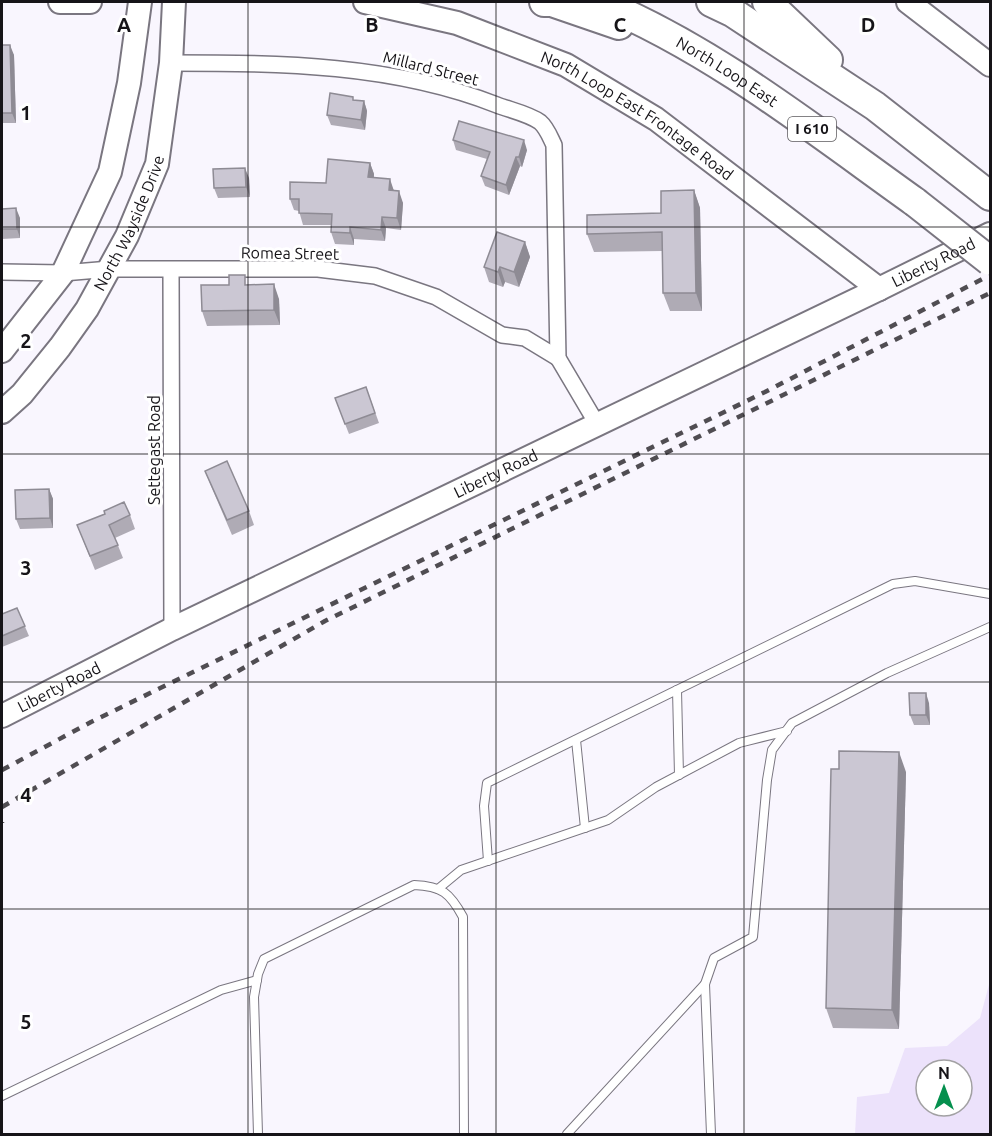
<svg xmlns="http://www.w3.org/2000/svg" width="992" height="1136" font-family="Ubuntu,sans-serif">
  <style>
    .green { fill: #ece2fb; fill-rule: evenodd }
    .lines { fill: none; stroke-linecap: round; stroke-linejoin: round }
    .lane-casing { stroke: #7a7680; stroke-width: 10 }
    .street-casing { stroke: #7a7680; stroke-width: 18 }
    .secondary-casing { stroke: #7a7680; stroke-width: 26 }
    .highway-casing { stroke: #7a7680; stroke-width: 32 }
    .lane { stroke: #fff; stroke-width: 8 }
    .street { stroke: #fff; stroke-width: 15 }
    .secondary { stroke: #fff; stroke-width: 22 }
    .highway { stroke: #fff; stroke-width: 28 }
    .rail { stroke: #504d52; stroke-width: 4.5; stroke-dasharray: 8 8; stroke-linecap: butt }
    .highway-bridge-casing { stroke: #7a7680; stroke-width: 32; stroke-linecap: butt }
    .highway-bridge { stroke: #fff; stroke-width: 28 }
    .wall { fill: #afabb5 }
    .shaded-wall { fill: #8e8b94 }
    .building { fill: #cbc7d3; stroke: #8e8b94; stroke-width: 1.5 }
    .grid { fill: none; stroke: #161418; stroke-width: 1.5; stroke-opacity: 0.55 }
    .labels { text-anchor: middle; stroke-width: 6; stroke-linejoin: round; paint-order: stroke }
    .shield { fill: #fff; stroke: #5c5a5d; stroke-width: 1.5 }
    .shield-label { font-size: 15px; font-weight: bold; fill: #161418 }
    .street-label { font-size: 16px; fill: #161418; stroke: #fff }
    .grid-label { font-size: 20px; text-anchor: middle; font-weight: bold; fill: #161418; stroke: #fff; stroke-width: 6; stroke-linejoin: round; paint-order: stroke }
  </style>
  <rect width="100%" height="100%" fill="#f9f6fe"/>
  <path class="green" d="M990 981V1134H855L857 1097 889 1093 905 1048 947 1046 980 1018ZM926 1070H962V1106H926Z"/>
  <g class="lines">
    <defs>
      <g id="lane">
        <polyline points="677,690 679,775"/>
        <polyline points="576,740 585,828"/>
        <polyline points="488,861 484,806 487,783 893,584 915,581 990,594"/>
        <polyline points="438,889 461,870 608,820 656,787 739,743 787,731"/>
        <polyline points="2,1096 221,990 257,980"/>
        <path d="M258 1134 254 997 258 974 264 959 414 885C442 886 450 893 463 917L464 1134"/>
        <polyline points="567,1134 705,984"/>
        <polyline points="711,1134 705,984 714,958 753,937 767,780 772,750 792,723 887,673 990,627"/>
      </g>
      <g id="street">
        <path d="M171 63C281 63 393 64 497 105 510 110 529 114 540 122 547 128 550 137 554 145L558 358 597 424"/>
        <polyline points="171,270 172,629"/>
        <polyline points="2,272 63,273 110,269 318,269 375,276 436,297 502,335 525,338 558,358"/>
      </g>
      <g id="secondary">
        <polyline points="60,2 90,2"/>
        <path id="s1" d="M365 2 457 23 566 65 656 119 879 289"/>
        <polyline points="908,2 990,65"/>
        <polyline points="2,351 63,273 110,172 129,83 140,2"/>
        <path id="s2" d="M2 412 22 394 60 347 87 309 127 236 157 164 171 63 174 2"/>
        <path id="s3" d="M2 716 172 629 879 289 990 234"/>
      </g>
      <g id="highway">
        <polyline points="544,2 552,2 619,25"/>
        <path id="s4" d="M599 2C714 50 814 130 915 202"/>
        <polyline points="711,2 732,12 875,106 990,196"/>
        <polyline points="767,2 828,60"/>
      </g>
    </defs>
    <use href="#lane" class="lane-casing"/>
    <use href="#street" class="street-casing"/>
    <use href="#secondary" class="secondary-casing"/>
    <use href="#highway" class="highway-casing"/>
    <use href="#lane" class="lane"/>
    <use href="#street" class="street"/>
    <use href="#secondary" class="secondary"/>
    <use href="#highway" class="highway"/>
    <g class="rail">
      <polyline points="2,770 91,722 765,392 990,275"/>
      <polyline points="2,807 325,621 990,293"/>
      <polyline points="2,823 2,822"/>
    </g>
    <defs>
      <polyline id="highway-bridge" points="915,202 990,261"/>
    </defs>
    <use href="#highway-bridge" class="highway-bridge-casing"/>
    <use href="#highway-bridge" class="highway-bridge"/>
  </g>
  <g class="wall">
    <polygon points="2,45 14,55 16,123 2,123"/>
    <polygon points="355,100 364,101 367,111 365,130 331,125 327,115"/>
    <polygon points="453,140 527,150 522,167 520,166 509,195 485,186 481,176 487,159 456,150"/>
    <polygon points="370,163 374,174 374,178 394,190 403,203 401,230 386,228 385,241 354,239 354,245 335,244 331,232 331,225 303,225 299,211 294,210 290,199"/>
    <polygon points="249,178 250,197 218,198 214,188"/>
    <polygon points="694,190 700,208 702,311 670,311 663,293 662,251 594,252 587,234 661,213"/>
    <polygon points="2,209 20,218 20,238 2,239"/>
    <polygon points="525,242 530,257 519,287 505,282 503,287 489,282 484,267"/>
    <polygon points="248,285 279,299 280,325 207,326 202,311"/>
    <polygon points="366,387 379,423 349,434 335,398"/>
    <polygon points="205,471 249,511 254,525 232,535 211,486"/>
    <polygon points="49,489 53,499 53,528 20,529 16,519"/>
    <polygon points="130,515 135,529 115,538 123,558 95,570 77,525"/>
    <polygon points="17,608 29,636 2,647 2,614"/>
    <polygon points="929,703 930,725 914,725 910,715"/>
    <polygon points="839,769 906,772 899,1029 833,1028 826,1008"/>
  </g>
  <g class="shaded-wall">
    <polygon points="10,45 14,55 16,123 12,113"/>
    <polygon points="364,101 367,111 365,130 361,120"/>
    <polygon points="524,140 527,150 522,167 519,157"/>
    <polygon points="516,157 520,166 509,195 506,185"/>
    <polygon points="370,163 374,174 373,189 368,177"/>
    <polygon points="245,168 249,178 250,197 246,187"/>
    <polygon points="390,179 394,191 389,190"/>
    <polygon points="694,190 700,208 702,311 696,293"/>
    <polygon points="399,191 403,203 401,230 397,218"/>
    <polygon points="16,208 20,218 20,238 17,229"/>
    <polygon points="382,217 386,228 385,241 381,230"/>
    <polygon points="350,227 354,239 354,245 350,233"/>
    <polygon points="525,242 530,257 519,287 514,272"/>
    <polygon points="500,267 505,282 503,287 498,272"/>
    <polygon points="274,284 279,299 280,325 274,310"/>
    <polygon points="49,489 53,499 53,528 50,518"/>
    <polygon points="926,693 929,703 930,725 926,715"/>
    <polygon points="899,752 906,772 899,1029 892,1010"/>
  </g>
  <g class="building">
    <polygon points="2,45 10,45 12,113 2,113"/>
    <polygon points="330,93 353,97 353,100 364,101 361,120 327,115"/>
    <polygon points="459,121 524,140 519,157 516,157 506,185 481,176 490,152 453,140"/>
    <polygon points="328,159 370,163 368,177 390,179 389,190 399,191 397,218 382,217 381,230 350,227 350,233 331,232 332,214 299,213 299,199 290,199 290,182 326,183"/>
    <polygon points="245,168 246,187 214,188 213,169"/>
    <polygon points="694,190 696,293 663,293 662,232 587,234 587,215 661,213 661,191"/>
    <polygon points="16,208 17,229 2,229 2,209"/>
    <polygon points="497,232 525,242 514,272 500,267 498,272 484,267"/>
    <polygon points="229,275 245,275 245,285 274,284 274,310 202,311 201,285 229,285"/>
    <polygon points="366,387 375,413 345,424 335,398"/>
    <polygon points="227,461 249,511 227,520 205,471"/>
    <polygon points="49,489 50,518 16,519 15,490"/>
    <polygon points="124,502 130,515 109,525 118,545 90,556 77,525 105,514 104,511"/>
    <polygon points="17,608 25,626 2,636 2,614"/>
    <polygon points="909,693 926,693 926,715 910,715"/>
    <polygon points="839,751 899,752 892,1010 826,1008 831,769 839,769"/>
  </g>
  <path class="grid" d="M248 2V1134M496 2V1134M744 2V1134M2 227H990M2 454H990M2 682H990M2 909H990"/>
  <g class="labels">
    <rect class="shield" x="788" y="117" width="48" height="24" rx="4.5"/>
    <g class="shield-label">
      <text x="812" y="134">I 610</text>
    </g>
    <g class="street-label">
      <text transform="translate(431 68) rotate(14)" y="6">Millard Street</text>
      <text dy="6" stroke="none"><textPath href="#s4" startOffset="146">North Loop East</textPath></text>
      <text dy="6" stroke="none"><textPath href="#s1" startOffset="298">North Loop East Frontage Road</textPath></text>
      <text dy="6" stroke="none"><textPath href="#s2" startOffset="230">North Wayside Drive</textPath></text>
      <text transform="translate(290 253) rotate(1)" y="6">Romea Street</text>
      <text dy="6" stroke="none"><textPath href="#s3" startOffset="1036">Liberty Road</textPath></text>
      <text transform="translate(154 450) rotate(-90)" y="6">Settegast Road</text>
      <text dy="6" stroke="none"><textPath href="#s3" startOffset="550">Liberty Road</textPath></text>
      <text dy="6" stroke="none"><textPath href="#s3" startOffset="64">Liberty Road</textPath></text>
    </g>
  </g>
  <g class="grid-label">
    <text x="124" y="32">A</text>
    <text x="372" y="32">B</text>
    <text x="620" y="32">C</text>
    <text x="868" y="32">D</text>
    <text x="26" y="120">1</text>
    <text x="26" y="348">2</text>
    <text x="26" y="575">3</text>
    <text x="26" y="802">4</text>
    <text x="26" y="1029">5</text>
  </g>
  <rect width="992" height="1136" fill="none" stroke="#161418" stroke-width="6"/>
  <g transform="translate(944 1088)"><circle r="28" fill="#ffffff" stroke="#a2a1a3" stroke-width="1.5"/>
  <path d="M0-4.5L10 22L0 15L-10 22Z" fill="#05904e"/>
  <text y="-9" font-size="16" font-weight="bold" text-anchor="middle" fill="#161418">N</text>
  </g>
</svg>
